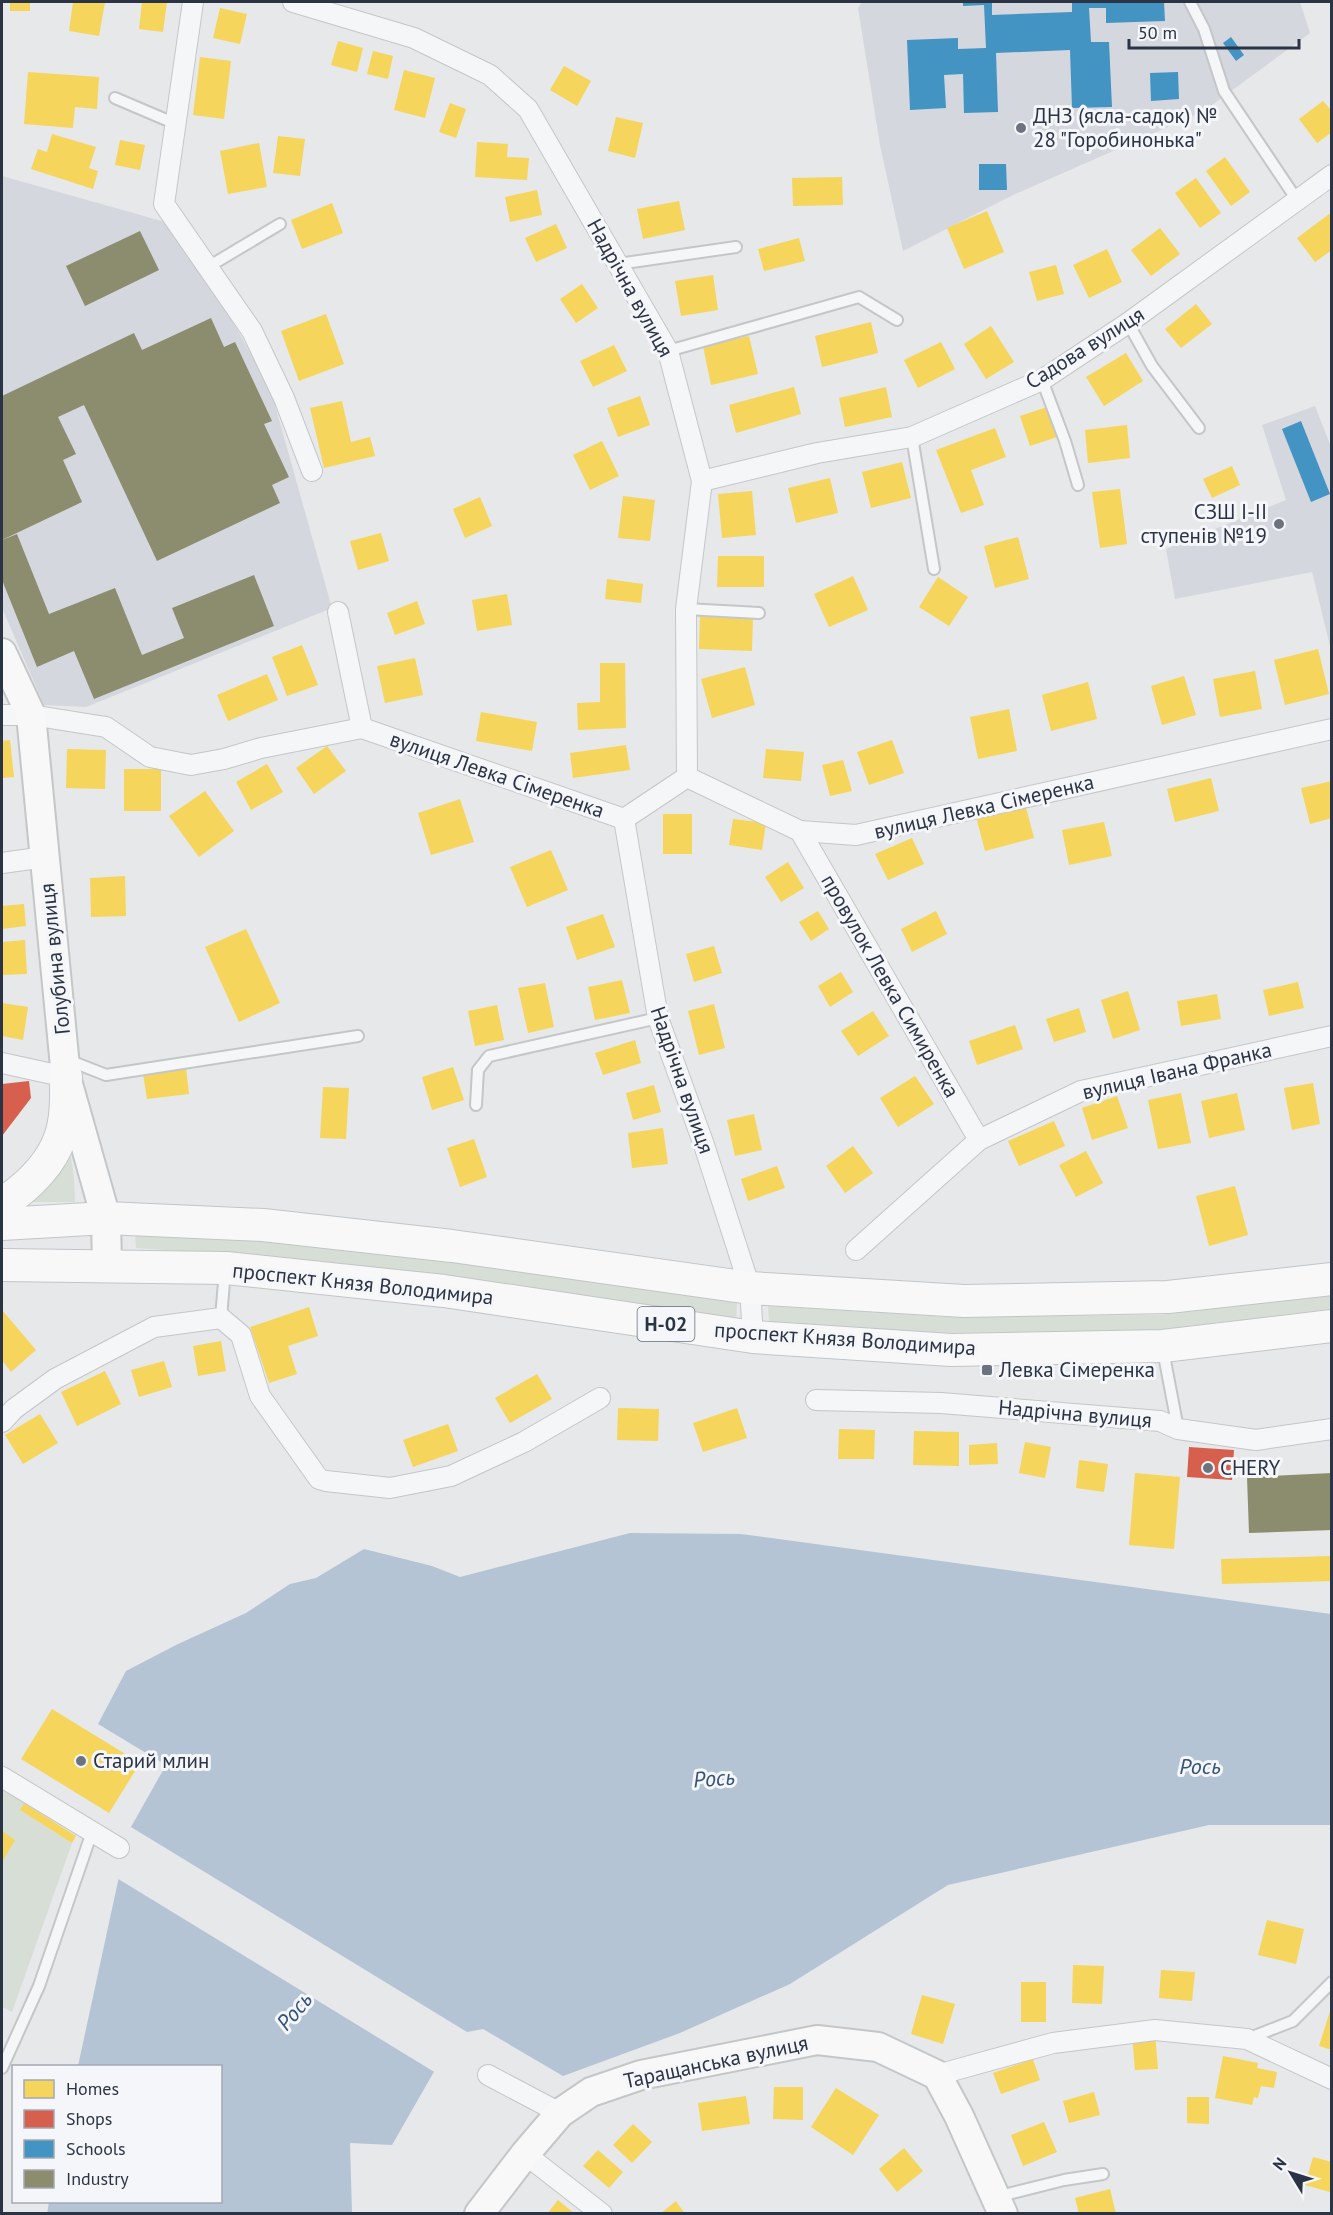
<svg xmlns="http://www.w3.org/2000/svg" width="1333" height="2215" font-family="'PT Sans',sans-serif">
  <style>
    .built { fill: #d4d7dd }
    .green { fill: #d6ded6 }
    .water { fill: #b4c4d5 }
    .pier { fill: #e6e8ea }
    .homes { fill: #f6d55c }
    .shops { fill: #d6604d }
    .schools { fill: #4393c3 }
    .industry { fill: #8c8c6e }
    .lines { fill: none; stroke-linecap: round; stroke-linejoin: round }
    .lane-casing { stroke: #c4c6c8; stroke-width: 14 }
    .street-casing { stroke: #c4c6c8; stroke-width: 22 }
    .secondary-casing { stroke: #c4c6c8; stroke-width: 32 }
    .primary-casing { stroke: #c2c5c8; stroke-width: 34 }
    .lane { stroke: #f5f6f7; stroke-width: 10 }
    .street { stroke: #f5f6f7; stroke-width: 20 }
    .secondary { stroke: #f8f8f8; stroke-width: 28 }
    .primary { stroke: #f8f8f8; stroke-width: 32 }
    .poi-dot { fill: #6c737f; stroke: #f4f6f9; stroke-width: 2 }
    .labels { text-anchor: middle; stroke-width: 6; stroke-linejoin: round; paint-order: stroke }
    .shield { fill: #f4f6f9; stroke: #676e7b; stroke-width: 1.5 }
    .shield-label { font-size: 20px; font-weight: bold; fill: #2b3445 }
    .poi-label { font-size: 21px; fill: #2b3445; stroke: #f4f6f9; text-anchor: start }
    .street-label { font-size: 21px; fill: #2b3445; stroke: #f4f6f9 }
    .water-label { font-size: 22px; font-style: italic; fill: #34527a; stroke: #f4f6f9 }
  </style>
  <rect width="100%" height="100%" fill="#e6e8ea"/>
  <g class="built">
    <polygon points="862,2 1300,2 1310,33 1204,111 1013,195 903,251 880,145 858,8"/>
    <polygon points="2,176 165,222 220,298 271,391 332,608 86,707 44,705 2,608"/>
    <polygon points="1315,406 1331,447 1331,650 1312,572 1175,599 1166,549 1286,500 1262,425"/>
  </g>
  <g class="green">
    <polygon points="69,1143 74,1178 75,1202 27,1202"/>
    <polygon points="135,1232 249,1239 437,1258 737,1303 736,1320 245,1255 136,1248"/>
    <polygon points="1332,1295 1331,1309 1158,1330 948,1333 769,1322 768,1306 949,1317 1159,1315"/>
    <polygon points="2,1789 24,1803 20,1810 72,1843 12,2012 2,2007"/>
  </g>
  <polygon class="water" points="630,1533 741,1534 1331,1614 1331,1825 1209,1825 948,1885 790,1984 680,2033 563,2076 483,2029 467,2032 435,2070 392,2145 350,2143 352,2213 47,2214 49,2202 220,2202 220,2066 78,2066 120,1872 131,1827 166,1765 98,1724 126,1671 178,1644 246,1613 290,1584 316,1578 364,1549 432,1566 460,1577"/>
  <polygon class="pier" points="131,1827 467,2032 459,2047 436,2073 115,1877 126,1836"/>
  <g class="homes">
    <rect x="10" y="2" width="20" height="9"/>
    <polygon points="73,2 105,2 99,36 69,31"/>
    <polygon points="142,2 167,2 163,32 139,29"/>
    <polygon points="220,8 247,14 240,44 213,38"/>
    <polygon points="338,41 363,48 357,72 331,65"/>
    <polygon points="373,51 393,56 388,79 367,74"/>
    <polygon points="200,57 231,61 224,119 193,115"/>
    <polygon points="564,66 591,81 577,106 550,90"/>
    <polygon points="404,70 435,78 425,118 394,110"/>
    <polygon points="28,72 99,77 97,109 75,107 73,128 24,124"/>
    <polygon points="1323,101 1332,111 1332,132 1317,143 1299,119"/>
    <polygon points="450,103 466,109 456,138 439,132"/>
    <polygon points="616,117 643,123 635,158 608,151"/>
    <polygon points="52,134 96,147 89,168 98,171 93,189 31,169 38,149 47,152"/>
    <polygon points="278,136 305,139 300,176 273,173"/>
    <polygon points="120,140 145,145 140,170 115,165"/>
    <polygon points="477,142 508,144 507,157 529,158 527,180 475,177"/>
    <polygon points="259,143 267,187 228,194 220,151"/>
    <polygon points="1225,157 1250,192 1231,206 1206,171"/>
    <polygon points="842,177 843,205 793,206 792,178"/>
    <polygon points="1196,178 1221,213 1200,228 1175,193"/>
    <polygon points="537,190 542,215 510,222 505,197"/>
    <polygon points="679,201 685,230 643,239 637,209"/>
    <polygon points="332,203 343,233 302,249 291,220"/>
    <polygon points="987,211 1004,252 964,269 947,228"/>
    <polygon points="1332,212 1332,250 1315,262 1297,238"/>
    <polygon points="556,224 567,248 536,262 525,238"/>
    <polygon points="1160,228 1180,254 1151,276 1131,250"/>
    <polygon points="799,238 805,261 764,271 758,249"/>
    <polygon points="1107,249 1122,282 1089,298 1073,265"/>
    <polygon points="1056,265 1064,294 1037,301 1029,272"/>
    <polygon points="713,275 718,310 681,316 675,281"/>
    <polygon points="582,284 598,308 576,323 560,299"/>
    <polygon points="1196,304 1212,324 1181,348 1165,329"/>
    <polygon points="326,314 344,364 299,381 281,331"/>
    <polygon points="871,322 878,353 822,367 815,336"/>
    <polygon points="991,326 1014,362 986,379 964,344"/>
    <polygon points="749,336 758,374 711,385 703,346"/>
    <polygon points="941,342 955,369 918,388 904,360"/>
    <polygon points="614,345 627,371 593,387 580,361"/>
    <polygon points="1126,353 1143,381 1104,406 1086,377"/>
    <polygon points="794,387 801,414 736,433 729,405"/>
    <polygon points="886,387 892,417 845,427 839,398"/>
    <polygon points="640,396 650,425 618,437 607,408"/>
    <polygon points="342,401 351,442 370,437 375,456 324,468 310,408"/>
    <polygon points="1047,407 1057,437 1030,446 1020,416"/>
    <polygon points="1127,425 1130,458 1088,463 1085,430"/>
    <polygon points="995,428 1006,457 971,470 984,505 961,513 936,450"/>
    <polygon points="602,441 619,476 590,490 573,455"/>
    <polygon points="902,462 911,498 871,508 862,472"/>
    <polygon points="1232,466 1240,485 1212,498 1203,479"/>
    <polygon points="830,478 838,513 796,523 788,488"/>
    <polygon points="1120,489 1127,544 1100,548 1092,492"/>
    <polygon points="752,491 756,535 722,538 718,494"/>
    <polygon points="623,496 655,500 650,541 618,538"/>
    <polygon points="480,497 492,526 465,538 453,509"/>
    <polygon points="381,533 389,561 358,570 350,541"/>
    <polygon points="1018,537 1029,579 995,588 984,546"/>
    <polygon points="718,556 764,556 764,587 717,587"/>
    <polygon points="853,576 868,610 829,627 814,594"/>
    <polygon points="938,577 968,597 949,626 919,607"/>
    <polygon points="607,579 643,584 641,603 605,599"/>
    <polygon points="507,594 512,625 477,631 472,600"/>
    <polygon points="417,601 425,624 395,635 387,613"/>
    <polygon points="700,616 753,617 752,651 699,649"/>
    <polygon points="302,645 318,685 287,696 272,657"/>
    <polygon points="1318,649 1329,694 1285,705 1274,660"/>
    <polygon points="415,658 423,695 385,703 377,666"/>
    <polygon points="600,663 625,663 626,728 578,730 577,703 600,702"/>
    <polygon points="745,667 755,705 712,718 701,679"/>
    <polygon points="1255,671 1262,709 1220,717 1213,679"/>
    <polygon points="267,674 278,700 228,721 217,695"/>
    <polygon points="1184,676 1196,715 1162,725 1151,686"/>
    <polygon points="1088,682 1097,719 1051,731 1042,695"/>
    <polygon points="1009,709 1017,751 978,759 970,717"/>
    <polygon points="481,712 537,722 532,751 476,741"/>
    <polygon points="10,740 14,777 2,778 2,741"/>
    <polygon points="892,740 904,773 869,785 857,752"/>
    <polygon points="626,745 630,770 573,778 570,753"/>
    <polygon points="327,746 346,771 314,794 296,768"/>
    <polygon points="67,749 106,750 105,789 66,788"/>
    <polygon points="766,749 804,752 801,781 763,778"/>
    <polygon points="843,760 852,791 830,796 822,765"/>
    <polygon points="267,764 283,792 251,810 236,782"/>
    <rect x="124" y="769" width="37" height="42"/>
    <polygon points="1211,778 1219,811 1175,822 1167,789"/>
    <polygon points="1332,781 1332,818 1310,824 1301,788"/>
    <polygon points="205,791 234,831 199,857 169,816"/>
    <polygon points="460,799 474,842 431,855 418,813"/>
    <polygon points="1024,800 1034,838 985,851 975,813"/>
    <rect x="663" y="814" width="29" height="40"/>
    <polygon points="733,819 766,823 762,850 729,845"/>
    <polygon points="1104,822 1112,856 1069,865 1062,830"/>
    <polygon points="912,838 924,864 888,880 875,854"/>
    <polygon points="551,850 568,890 527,907 510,867"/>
    <polygon points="788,862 804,888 781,902 765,877"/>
    <polygon points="125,876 126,916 91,917 90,878"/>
    <polygon points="24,904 26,926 2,929 2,906"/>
    <polygon points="818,911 829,929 811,941 799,922"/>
    <polygon points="936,911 947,934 912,952 901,929"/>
    <polygon points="603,914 615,947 577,960 566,927"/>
    <polygon points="246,929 280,1003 239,1022 205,947"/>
    <polygon points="25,940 27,974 2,975 2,942"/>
    <polygon points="714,946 722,973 694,982 686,954"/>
    <polygon points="841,972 853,992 830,1007 818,986"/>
    <polygon points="622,980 630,1013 595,1020 588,987"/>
    <polygon points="1298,982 1304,1008 1269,1016 1263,990"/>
    <polygon points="545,983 554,1027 528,1033 518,988"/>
    <polygon points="1128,991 1140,1030 1113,1039 1101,1000"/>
    <polygon points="1217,994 1221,1019 1181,1026 1177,1001"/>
    <polygon points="2,1003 28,1007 23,1040 2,1036"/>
    <polygon points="714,1004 725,1048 699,1055 688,1011"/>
    <polygon points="497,1005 504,1040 475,1046 468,1011"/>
    <polygon points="1079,1008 1086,1032 1054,1042 1046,1019"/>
    <polygon points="873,1011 889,1036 858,1056 841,1031"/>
    <polygon points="1015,1025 1023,1049 977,1065 969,1041"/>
    <polygon points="635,1040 641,1063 603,1075 595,1053"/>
    <polygon points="453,1067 464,1100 432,1110 422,1077"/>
    <polygon points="186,1068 189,1094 147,1099 143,1074"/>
    <polygon points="915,1076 934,1104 898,1127 880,1098"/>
    <polygon points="1313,1083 1320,1124 1292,1130 1284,1088"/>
    <polygon points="654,1085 661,1112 633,1120 626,1093"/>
    <polygon points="323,1087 349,1088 346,1139 320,1138"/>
    <polygon points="1181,1093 1191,1143 1158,1149 1148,1100"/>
    <polygon points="1237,1093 1245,1130 1209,1138 1201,1101"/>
    <polygon points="1117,1096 1128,1128 1092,1140 1082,1108"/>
    <polygon points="754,1114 762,1150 735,1156 727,1120"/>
    <polygon points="1054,1121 1065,1146 1019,1166 1008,1141"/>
    <polygon points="663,1128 668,1164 632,1168 628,1133"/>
    <polygon points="474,1139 487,1177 460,1187 447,1148"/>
    <polygon points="853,1146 873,1173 845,1193 826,1166"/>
    <polygon points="1086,1151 1103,1183 1076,1197 1059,1165"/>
    <polygon points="777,1166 785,1188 748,1201 741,1179"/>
    <polygon points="1235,1186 1248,1235 1209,1246 1196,1196"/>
    <polygon points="309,1307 318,1336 288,1346 297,1374 269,1383 250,1327"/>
    <polygon points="2,1310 36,1350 11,1372 2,1360"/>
    <polygon points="221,1341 226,1371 198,1376 193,1346"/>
    <polygon points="164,1361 172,1387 139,1397 131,1370"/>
    <polygon points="105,1371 121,1404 77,1426 61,1392"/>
    <polygon points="537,1374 552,1399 510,1423 495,1398"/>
    <polygon points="618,1408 659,1409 658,1441 617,1440"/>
    <polygon points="737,1408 747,1438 703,1452 693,1423"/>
    <polygon points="40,1414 58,1443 23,1464 5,1435"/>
    <polygon points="448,1424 458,1451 413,1467 403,1440"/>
    <polygon points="839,1429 875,1430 874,1459 838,1459"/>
    <polygon points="914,1431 959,1432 959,1466 913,1465"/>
    <polygon points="1025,1442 1051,1447 1045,1478 1019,1473"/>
    <polygon points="997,1443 998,1464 969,1465 969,1445"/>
    <polygon points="1079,1460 1108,1464 1104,1492 1076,1488"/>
    <polygon points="1135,1473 1180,1477 1174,1549 1129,1545"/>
    <polygon points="1332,1556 1332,1581 1222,1584 1221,1559"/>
    <polygon points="52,1709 140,1763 109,1813 21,1759"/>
    <polygon points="24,1803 76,1836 72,1843 20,1810"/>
    <polygon points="2,1831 15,1840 2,1862"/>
    <polygon points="1267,1920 1304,1929 1296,1964 1258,1955"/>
    <polygon points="1073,1965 1104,1966 1102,2004 1072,2003"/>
    <polygon points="1161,1970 1195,1972 1192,2001 1159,1998"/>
    <rect x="1021" y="1982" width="25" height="40"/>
    <polygon points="922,1995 955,2004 943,2044 911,2034"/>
    <polygon points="1331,2008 1332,2008 1332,2050 1319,2046"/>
    <polygon points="1155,2033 1158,2069 1135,2070 1132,2035"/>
    <polygon points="1223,2056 1258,2063 1257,2068 1277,2072 1274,2088 1261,2086 1258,2098 1254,2097 1252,2105 1215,2098"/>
    <polygon points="1033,2059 1040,2080 1001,2094 993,2073"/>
    <polygon points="774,2087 803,2087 803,2120 773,2119"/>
    <polygon points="836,2088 879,2115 853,2155 811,2127"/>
    <polygon points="1094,2092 1100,2115 1069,2123 1063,2101"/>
    <polygon points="746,2096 750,2124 702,2131 698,2103"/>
    <polygon points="1187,2097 1209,2097 1209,2124 1187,2123"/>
    <polygon points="1044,2122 1057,2152 1023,2166 1011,2135"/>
    <polygon points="633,2124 652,2142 632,2163 613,2145"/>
    <polygon points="904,2148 923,2171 897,2192 879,2169"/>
    <polygon points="598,2150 623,2172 609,2188 583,2166"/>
    <polygon points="1313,2157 1332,2162 1330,2192 1305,2185"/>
    <polygon points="1110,2189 1116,2214 1079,2214 1075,2198"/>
    <polygon points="558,2200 575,2214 547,2214"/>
    <polygon points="676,2201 685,2214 660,2214"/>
  </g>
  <g class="shops">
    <polygon points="29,1081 31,1098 2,1136 2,1084"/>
    <polygon points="1189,1447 1234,1450 1232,1480 1187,1477"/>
  </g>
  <g class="schools">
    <polygon points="963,2 992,2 992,15 1072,12 1072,2 1164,2 1165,21 1106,23 1106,8 1089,8 1091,42 1109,42 1112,107 1072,108 1070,50 996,53 998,112 964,113 963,74 944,75 946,108 910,110 907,40 958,38 958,49 986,48 984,5 963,6"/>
    <polygon points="1231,37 1244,55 1236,61 1223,43"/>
    <polygon points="1178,72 1179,99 1151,101 1150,73"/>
    <polygon points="979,164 1006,164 1007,190 979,190"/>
    <polygon points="1301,421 1330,494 1311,502 1282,429"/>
  </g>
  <g class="industry">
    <polygon points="140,231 159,270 85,306 66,266"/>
    <polygon points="211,318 224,347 235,342 272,421 264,424 289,477 272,485 280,503 157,561 84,405 58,417 76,454 63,460 82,502 2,540 2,396 134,333 142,350"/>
    <polygon points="17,534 49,614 115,588 142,655 184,638 172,608 254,575 274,626 94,699 74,651 37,667 2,580 2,540"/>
    <polygon points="1332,1473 1332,1530 1249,1533 1247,1477"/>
  </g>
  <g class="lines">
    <defs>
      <g id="lane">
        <polyline points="1190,2 1204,29 1224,91 1297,200"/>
        <polyline points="115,98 176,124"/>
        <polyline points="618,264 736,247"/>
        <polyline points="208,267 280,224"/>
        <polyline points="1128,323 1152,366 1199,428"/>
        <polyline points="668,351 859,297 897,320"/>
        <polyline points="1042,380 1065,441 1078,485"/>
        <polyline points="912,437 934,569"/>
        <polyline points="686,609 759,613"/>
        <polyline points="68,1060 106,1075 358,1036"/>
        <polyline points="476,1105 478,1070 489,1056 658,1018"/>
        <polyline points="221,1318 225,1270"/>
        <polyline points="1163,1350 1178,1429"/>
        <polyline points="1247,2039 1293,2021 1332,1982"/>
        <polyline points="2,2068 39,1986 92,1832"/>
        <polyline points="996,2197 1064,2180 1103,2174"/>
      </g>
      <g id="street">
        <polyline points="193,2 164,204 252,331 284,398 312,471"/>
        <polyline points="293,2 414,38 490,75 528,109 668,351 702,481 686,609 687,777"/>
        <polyline points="702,481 817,453 912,437 1042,380 1128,323 1332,175"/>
        <polyline points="338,612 362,728"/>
        <polyline points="2,715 31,715 106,727 150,757 191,765 224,759 261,748 362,728 624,819 687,777 800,831 856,835 1332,729"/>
        <polyline points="624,819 658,1018 704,1145 750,1288 753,1337"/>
        <polyline points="800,831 979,1140"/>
        <polyline points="2,863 45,857"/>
        <polyline points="2,1063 66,1077"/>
        <polyline points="856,1250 979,1140 1081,1091 1332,1036"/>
        <polyline points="816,1400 941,1403 1160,1421 1178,1429 1256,1440 1332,1429"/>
        <polyline points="2,1422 14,1409 55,1379 154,1327 221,1318 241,1335 260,1396 319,1479 326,1481 390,1488 451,1476 524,1442 600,1398"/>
        <polyline points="2,1777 119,1848"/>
        <polyline points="488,2075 560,2113"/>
        <polyline points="937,2075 1053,2043 1155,2030 1247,2039 1332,2079"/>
        <polyline points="525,2154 602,2214"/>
      </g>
      <g id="secondary">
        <polyline points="2,653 31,715 66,1077 106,1218 107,1266"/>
        <polyline points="479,2214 525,2154 560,2113 591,2092 641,2075 817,2040 878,2047 937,2075 959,2116 1003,2214"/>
      </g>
      <g id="primary">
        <path d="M2 1204C26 1188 50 1166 60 1138 67 1119 66 1097 66 1077"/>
        <polyline points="2,1224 106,1218 263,1225 452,1246 750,1288 964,1301 1168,1297 1332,1279"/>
        <polyline points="2,1265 226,1268 444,1291 753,1337 951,1350 1163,1346 1332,1326"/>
      </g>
    </defs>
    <use href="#lane" class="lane-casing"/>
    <use href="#street" class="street-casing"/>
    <use href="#secondary" class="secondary-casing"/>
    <use href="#primary" class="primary-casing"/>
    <use href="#lane" class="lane"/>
    <use href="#street" class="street"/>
    <use href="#secondary" class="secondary"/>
    <use href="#primary" class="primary"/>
  </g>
  <g class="poi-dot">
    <circle cx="1021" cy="128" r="6"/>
    <circle cx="1279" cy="524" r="6"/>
    <rect x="981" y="1364" width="12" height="12" rx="3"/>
    <circle cx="1208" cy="1468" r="6"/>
    <circle cx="81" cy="1761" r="6"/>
  </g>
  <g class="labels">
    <rect class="shield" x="637.5" y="1307" width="57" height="34" rx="4.5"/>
    <g class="shield-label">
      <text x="666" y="1331">Н-02</text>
    </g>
    <g class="poi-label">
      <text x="1033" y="123">ДНЗ (ясла-садок) №<tspan x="1033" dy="24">28 "Горобинонька"</tspan></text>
      <text x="1267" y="519" text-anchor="end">СЗШ I-II<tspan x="1267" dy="24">ступенів №19</tspan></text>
      <text x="999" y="1377">Левка Сімеренка</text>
      <text x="1220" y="1475">CHERY</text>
      <text x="93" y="1768">Старий млин</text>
    </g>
    <g class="street-label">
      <text transform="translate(630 288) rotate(61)" y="7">Надрічна вулиця</text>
      <text transform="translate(1085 348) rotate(-32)" y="7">Садова вулиця</text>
      <text transform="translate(497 775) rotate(19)" y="7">вулиця Левка Сімеренка</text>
      <text transform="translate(984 807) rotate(-13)" y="7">вулиця Левка Сімеренка</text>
      <text transform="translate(55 959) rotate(-96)" y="7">Голубина вулиця</text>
      <text transform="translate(890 986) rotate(60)" y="7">провулок Левка Симиренка</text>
      <text transform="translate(1177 1071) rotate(-13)" y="7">вулиця Івана Франка</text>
      <text transform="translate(682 1080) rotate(71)" y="7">Надрічна вулиця</text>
      <text transform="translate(363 1284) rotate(6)" y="7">проспект Князя Володимира</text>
      <text transform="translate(845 1339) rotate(4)" y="7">проспект Князя Володимира</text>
      <text transform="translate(1075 1414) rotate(5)" y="7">Надрічна вулиця</text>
      <text transform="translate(716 2062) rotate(-12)" y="7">Таращанська вулиця</text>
    </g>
    <g class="water-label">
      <text x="1200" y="1774">Рось</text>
      <text transform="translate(714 1778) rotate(-4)" y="8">Рось</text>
      <text transform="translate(294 2011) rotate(-50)" y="8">Рось</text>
    </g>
  </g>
  <rect width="1333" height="2215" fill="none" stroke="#2b3445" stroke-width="6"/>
  <rect x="12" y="2065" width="210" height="138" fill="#f4f6f9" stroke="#a4a8b1" stroke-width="1.5"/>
  <rect x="24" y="2080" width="30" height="18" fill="#f6d55c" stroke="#a4a8b1" stroke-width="1.5"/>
  <text x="66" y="2095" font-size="18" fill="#2b3445">Homes</text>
  <rect x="24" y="2110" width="30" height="18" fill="#d6604d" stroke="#a4a8b1" stroke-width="1.5"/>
  <text x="66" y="2125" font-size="18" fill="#2b3445">Shops</text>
  <rect x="24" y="2140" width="30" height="18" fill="#4393c3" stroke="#a4a8b1" stroke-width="1.5"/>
  <text x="66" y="2155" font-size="18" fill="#2b3445">Schools</text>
  <rect x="24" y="2170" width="30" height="18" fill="#8c8c6e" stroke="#a4a8b1" stroke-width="1.5"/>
  <text x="66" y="2185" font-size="18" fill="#2b3445">Industry</text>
  <g transform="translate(1291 2173) rotate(308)" stroke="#f4f6f9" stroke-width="4.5" paint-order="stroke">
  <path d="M0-4.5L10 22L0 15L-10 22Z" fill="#2b3445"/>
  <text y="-9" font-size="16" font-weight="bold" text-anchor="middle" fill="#2b3445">N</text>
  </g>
  <path d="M1129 39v9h170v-9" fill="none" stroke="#2b3445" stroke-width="3"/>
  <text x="1138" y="39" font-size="18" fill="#2b3445" stroke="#f4f6f9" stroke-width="4.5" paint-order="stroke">50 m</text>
</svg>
